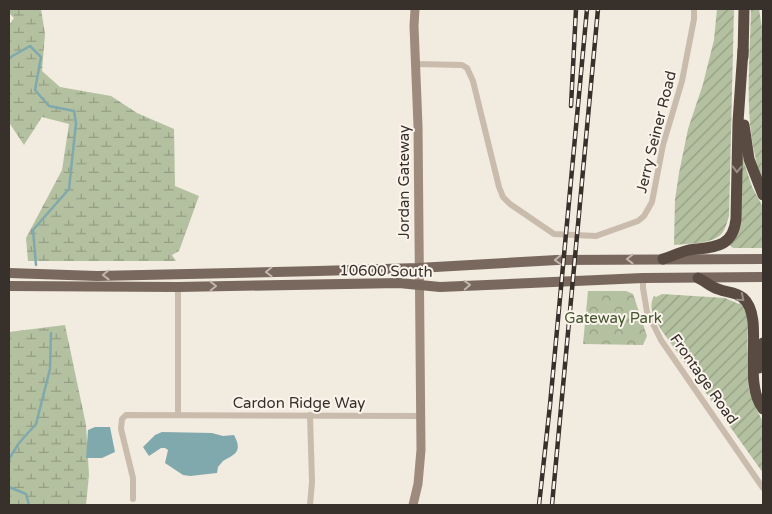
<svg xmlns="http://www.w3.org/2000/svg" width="772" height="514" font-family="'Varela Round',sans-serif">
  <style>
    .wetland { fill: url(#wetland-marsh) }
    .park { fill: url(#park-crowns) }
    .garden { fill: url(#garden-furrows) }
    .water { fill: #80a9ae }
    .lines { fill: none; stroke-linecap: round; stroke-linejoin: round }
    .stream { stroke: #80a9ae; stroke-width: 2.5 }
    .minor { stroke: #cabcac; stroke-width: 6 }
    .secondary { stroke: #9e8b7d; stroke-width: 9 }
    .primary { stroke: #79685d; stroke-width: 10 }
    .motorway { stroke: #594b42; stroke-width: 11 }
    .rail-casing { stroke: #38302b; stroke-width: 4.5 }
    .rail { stroke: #faf4ec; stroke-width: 2.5; stroke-dasharray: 8; stroke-linecap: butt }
    .oneway { stroke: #998f86 }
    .oneway2 { stroke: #c0b5ac }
    .labels { text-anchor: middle; stroke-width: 4; stroke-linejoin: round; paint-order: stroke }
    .street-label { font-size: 15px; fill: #38302b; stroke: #faf4ec }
    .park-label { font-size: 15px; fill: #45562f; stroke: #faf4ec }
  </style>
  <defs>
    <pattern id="wetland-marsh" width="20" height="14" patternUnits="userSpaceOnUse" patternTransform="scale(1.25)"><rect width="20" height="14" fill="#b4c1a0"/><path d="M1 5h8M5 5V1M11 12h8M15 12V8" fill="none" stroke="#939d83"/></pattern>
    <pattern id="park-crowns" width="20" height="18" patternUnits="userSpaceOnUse" patternTransform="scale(1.25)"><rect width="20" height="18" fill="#b4c1a0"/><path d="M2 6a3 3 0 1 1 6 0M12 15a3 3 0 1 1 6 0" fill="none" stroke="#939d83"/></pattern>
    <pattern id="garden-furrows" width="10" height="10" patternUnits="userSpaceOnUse" patternTransform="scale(1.25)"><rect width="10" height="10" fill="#b4c1a0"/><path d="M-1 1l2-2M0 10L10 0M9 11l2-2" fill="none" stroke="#939d83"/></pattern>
  </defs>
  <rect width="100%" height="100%" fill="#f2ebe0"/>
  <g class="wetland">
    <polygon points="9,9 41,9 45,34 42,71 60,87 111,96 137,113 174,129 175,186 199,196 179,251 172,255 176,261 28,261 26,238 62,170 69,124 42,117 24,145 10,124 9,121 9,25 14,18 9,13"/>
    <polygon points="65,325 86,425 89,475 86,505 9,505 9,332"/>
  </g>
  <polygon class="park" points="588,291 626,291 633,294 647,336 643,345 583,344"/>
  <g class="garden">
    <path d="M717 9H734L729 216C727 222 726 227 723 232 714 245 689 243 674 245L675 200 679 173 688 129 703 84 714 40Z"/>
    <path d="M751 9H759L763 34V182C742 128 750 66 751 9Z"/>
    <polygon points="742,156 752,187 763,207 763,248 733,248 728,244"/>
    <path d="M662 294 725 298 739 304 740 303 747 314 748 324 747 368 749 390 753 402 763 422V473L662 331C656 321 647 308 654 296L656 297Z"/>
  </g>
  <g class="water">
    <polygon points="95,427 110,427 115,452 102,458 86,458 88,430"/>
    <path d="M162 432 212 433 223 436 234 435C243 452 235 454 223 461L218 467 217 473 190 476 183 475 165 463 168 450 165 448H161L149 456 143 447 155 435Z"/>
  </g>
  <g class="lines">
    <g class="stream">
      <polyline points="9,58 30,46 41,57 35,90 49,106 74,111 76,123 69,189 33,230 36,265"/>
      <polyline points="9,459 19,443 36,424 50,369 51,333"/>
      <polyline points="9,487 26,494 29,505"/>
    </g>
    <g class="minor">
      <polyline points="416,64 462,65 467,68 473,81 499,187 503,197 510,204 554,234 596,236 638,221 644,216 652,202 663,145 682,81 694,19 694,9"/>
      <polyline points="643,278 643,288 647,312 661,340 763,488"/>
      <polyline points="178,415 178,287"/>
      <polyline points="133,499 133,478 121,429 122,419 126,415 421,416"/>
      <polyline points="310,505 312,482 310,415"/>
    </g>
    <polyline class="secondary" points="413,505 418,484 421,450 418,126 414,26 415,9"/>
    <g class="primary">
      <polyline points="9,273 97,276 318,271 418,268 557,260 763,259"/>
      <polyline points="9,286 178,287 399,283 440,287 643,278 763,277"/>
    </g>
    <g class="motorway">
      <polyline points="743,57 744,9"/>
      <polyline points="744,125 749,159 763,195"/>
      <path d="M663 259C672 256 681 252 689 250 712 247 733 249 736 219L738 122 743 50"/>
      <path d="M698 278C705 281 711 287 718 289 727 293 735 291 743 298 766 318 741 380 763 409"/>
      <polyline points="759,368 763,343"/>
    </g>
    <defs>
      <g id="rail">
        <polyline points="571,106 576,9"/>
        <polyline points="539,505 550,405 587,9"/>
        <polyline points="552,505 598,9"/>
      </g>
    </defs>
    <use href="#rail" class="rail-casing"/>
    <use href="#rail" class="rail"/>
  </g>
  <defs><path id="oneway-chevron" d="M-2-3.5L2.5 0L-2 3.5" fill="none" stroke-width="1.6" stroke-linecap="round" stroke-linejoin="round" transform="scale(1.25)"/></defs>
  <g class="oneway">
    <use href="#oneway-chevron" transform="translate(737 169) rotate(91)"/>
    <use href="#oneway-chevron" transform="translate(741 298) rotate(39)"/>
  </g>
  <g class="oneway2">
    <use href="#oneway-chevron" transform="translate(630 259) rotate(-180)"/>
    <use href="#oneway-chevron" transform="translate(558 260) rotate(178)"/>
    <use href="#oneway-chevron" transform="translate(269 272) rotate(179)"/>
    <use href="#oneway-chevron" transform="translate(106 275) rotate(179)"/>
    <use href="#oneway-chevron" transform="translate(467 285) rotate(-3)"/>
    <use href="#oneway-chevron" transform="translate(213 286) rotate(-1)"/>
  </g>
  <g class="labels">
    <g class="street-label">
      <text transform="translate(656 132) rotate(-76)" y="5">Jerry Seiner Road</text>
      <text transform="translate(404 182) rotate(-90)" y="5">Jordan Gateway</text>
      <text transform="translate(386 271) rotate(1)" y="5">10600 South</text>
      <text transform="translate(704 379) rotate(55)" y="5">Frontage Road</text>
      <text x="299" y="408">Cardon Ridge Way</text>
    </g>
    <g class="park-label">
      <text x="613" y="323">Gateway Park</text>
    </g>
  </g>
  <rect width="772" height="514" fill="none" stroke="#38302b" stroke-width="20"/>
</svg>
